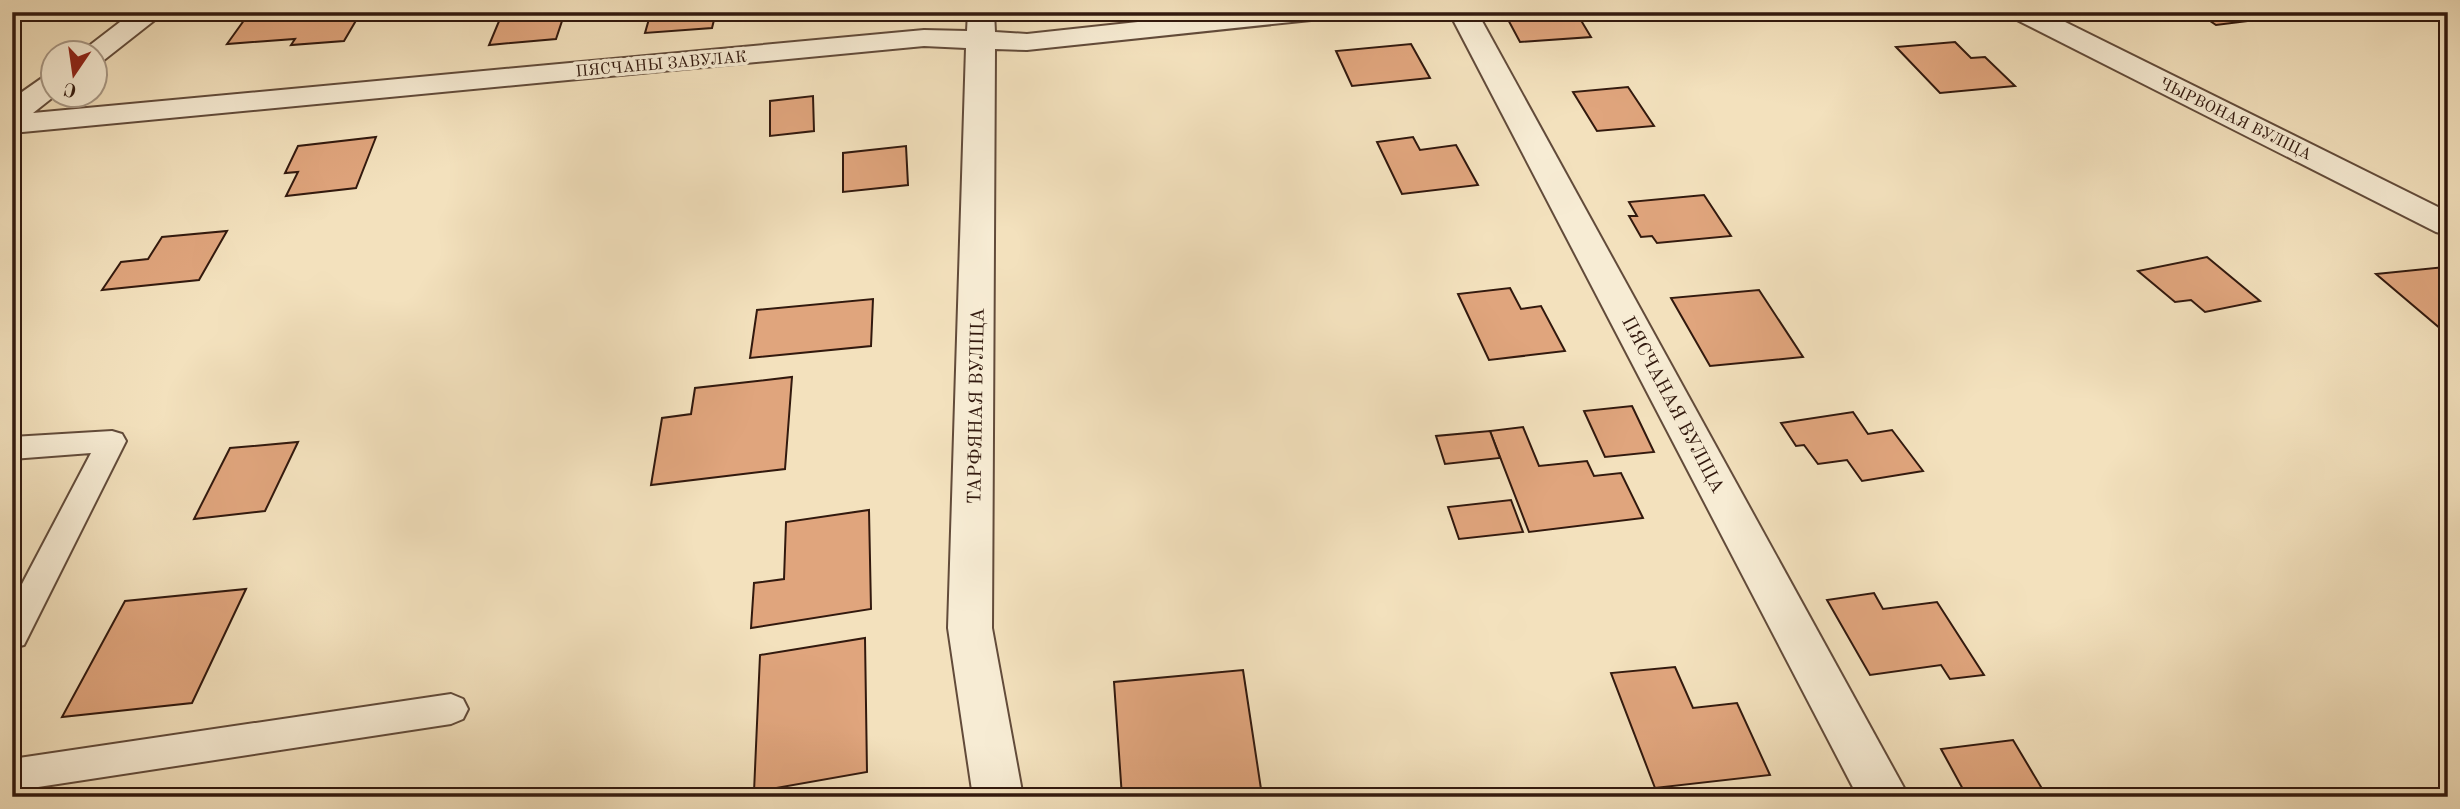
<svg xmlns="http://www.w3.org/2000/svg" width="2460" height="809" font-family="'Old Standard TT',serif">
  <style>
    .building { fill: #e0a57d; stroke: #32190e; stroke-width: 2 }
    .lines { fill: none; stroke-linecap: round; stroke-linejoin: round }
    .service-casing { stroke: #624b3a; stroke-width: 4 }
    .minor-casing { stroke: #624b3a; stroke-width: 4 }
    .service { fill: #f7ecd4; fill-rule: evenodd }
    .minor { fill: #f7ecd4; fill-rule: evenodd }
    .labels { text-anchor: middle; stroke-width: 7; stroke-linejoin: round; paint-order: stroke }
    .far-street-label { font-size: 16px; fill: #32190e; stroke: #f7ecd4 }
    .street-label { font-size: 19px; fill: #32190e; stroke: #f7ecd4 }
  </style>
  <rect width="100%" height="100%" fill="#f3e1bd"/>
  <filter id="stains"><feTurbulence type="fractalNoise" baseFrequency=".00286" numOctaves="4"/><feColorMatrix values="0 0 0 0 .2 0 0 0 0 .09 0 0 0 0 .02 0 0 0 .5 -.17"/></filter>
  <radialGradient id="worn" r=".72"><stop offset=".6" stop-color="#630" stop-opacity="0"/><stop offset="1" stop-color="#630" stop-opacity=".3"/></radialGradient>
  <g class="building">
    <polygon points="250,12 361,12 344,41 291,45 295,39 227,44"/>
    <polygon points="526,12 565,12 556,39 489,45 502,14"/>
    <polygon points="651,12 716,12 712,28 645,33"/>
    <polygon points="750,12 802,12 802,15 750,21"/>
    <polygon points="1576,12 1591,37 1520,42 1505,14"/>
    <polygon points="2197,12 2271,12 2279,17 2216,25"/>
    <polygon points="1955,42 1971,58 1985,57 2015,86 1940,93 1896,47"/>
    <polygon points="1411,44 1430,78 1352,86 1336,51"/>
    <polygon points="1628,87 1654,126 1597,131 1573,92"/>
    <polygon points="813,96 814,131 770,136 770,101"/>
    <polygon points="376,137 356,188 286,196 298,172 285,173 298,146"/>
    <polygon points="1413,137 1420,150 1456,145 1478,185 1402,194 1377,142"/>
    <polygon points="906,146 908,185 843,192 843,153"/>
    <polygon points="1704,195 1731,236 1657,243 1652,236 1641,237 1629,216 1637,216 1629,202"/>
    <polygon points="227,231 199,280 102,290 121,262 148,259 162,237"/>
    <polygon points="2207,257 2260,301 2205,312 2191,300 2175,302 2138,271"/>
    <polygon points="2445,267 2448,270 2448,335 2376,274"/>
    <polygon points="1510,288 1521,309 1541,306 1565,351 1489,360 1458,294"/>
    <polygon points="1759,290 1803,357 1710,366 1671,298"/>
    <polygon points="873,299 871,346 750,358 757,310"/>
    <polygon points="792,377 785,469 651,485 662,418 691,414 695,388"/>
    <polygon points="1632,406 1654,452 1605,457 1584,411"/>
    <polygon points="1853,412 1868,434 1892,430 1923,471 1862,481 1847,460 1818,464 1804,445 1796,446 1781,423"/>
    <polygon points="1523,427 1539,466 1587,461 1594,476 1621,473 1643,518 1529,532 1490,431"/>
    <polygon points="1490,431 1500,458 1445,464 1436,436"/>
    <polygon points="298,442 265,511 194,519 230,448"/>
    <polygon points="1511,500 1523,532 1459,539 1448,507"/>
    <polygon points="869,510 871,609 751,628 754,583 784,579 786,522"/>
    <polygon points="246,589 192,703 62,717 125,601"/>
    <polygon points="1874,593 1883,609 1937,602 1984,675 1950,679 1941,665 1870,675 1827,600"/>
    <polygon points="865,638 867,772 754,792 760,655"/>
    <polygon points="1675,667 1693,708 1737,703 1770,775 1655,788 1611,673"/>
    <polygon points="1243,670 1261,789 1195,797 1122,797 1114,682"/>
    <polygon points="2013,740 2047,797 1931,797 1965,793 1941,749"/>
  </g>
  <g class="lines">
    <defs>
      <g id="service">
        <polygon points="112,431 122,434 126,441 24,645 12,648 12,603 91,453 12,459 12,437"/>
        <polygon points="451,694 463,699 468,709 463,719 451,724 12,791 12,759"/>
      </g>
      <g id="minor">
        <polygon points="133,12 165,12 104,60 94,62 94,52 81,52"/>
        <polygon points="968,12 994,12 995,32 1027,34 1230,12 1325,12 1321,18 1311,20 1027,50 995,49 992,628 1023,797 973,797 948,628 966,48 924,46 12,133 12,99 42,78 52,75 52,94 57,94 33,113 924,30 967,31"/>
        <polygon points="1449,12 1477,12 1909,797 1858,797"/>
        <polygon points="2009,12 2045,12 2448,212 2448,235 2436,232 2013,18"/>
      </g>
    </defs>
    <use href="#service" class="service-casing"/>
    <use href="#minor" class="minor-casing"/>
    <use href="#service" class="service"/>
    <use href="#minor" class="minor"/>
  </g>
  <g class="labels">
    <g class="far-street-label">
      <text transform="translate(661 63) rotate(-5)" y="6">ПЯСЧАНЫ ЗАВУЛАК</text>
      <text transform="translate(2236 118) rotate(26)" y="6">ЧЫРВОНАЯ ВУЛІЦА</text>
    </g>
    <g class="street-label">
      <text transform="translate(1674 404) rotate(62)" y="7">ПЯСЧАНАЯ ВУЛІЦА</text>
      <text transform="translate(975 406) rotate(-89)" y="7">ТАРФЯНАЯ ВУЛІЦА</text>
    </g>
  </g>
  <rect width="2460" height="809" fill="none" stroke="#f3e1bd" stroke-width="42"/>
  <rect x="14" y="14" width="2432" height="781" fill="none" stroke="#32190e" stroke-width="3.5"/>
  <rect x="21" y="21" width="2418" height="767" fill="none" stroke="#32190e" stroke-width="2"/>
  <g transform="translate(74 74) rotate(193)"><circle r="33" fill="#f7ecd4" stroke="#a89885" stroke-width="2"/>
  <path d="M0-5L12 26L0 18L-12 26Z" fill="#8f2418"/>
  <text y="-10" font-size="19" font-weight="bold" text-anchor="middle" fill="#32190e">С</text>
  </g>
  <rect width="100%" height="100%" filter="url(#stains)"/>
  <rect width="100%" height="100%" fill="url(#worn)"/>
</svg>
